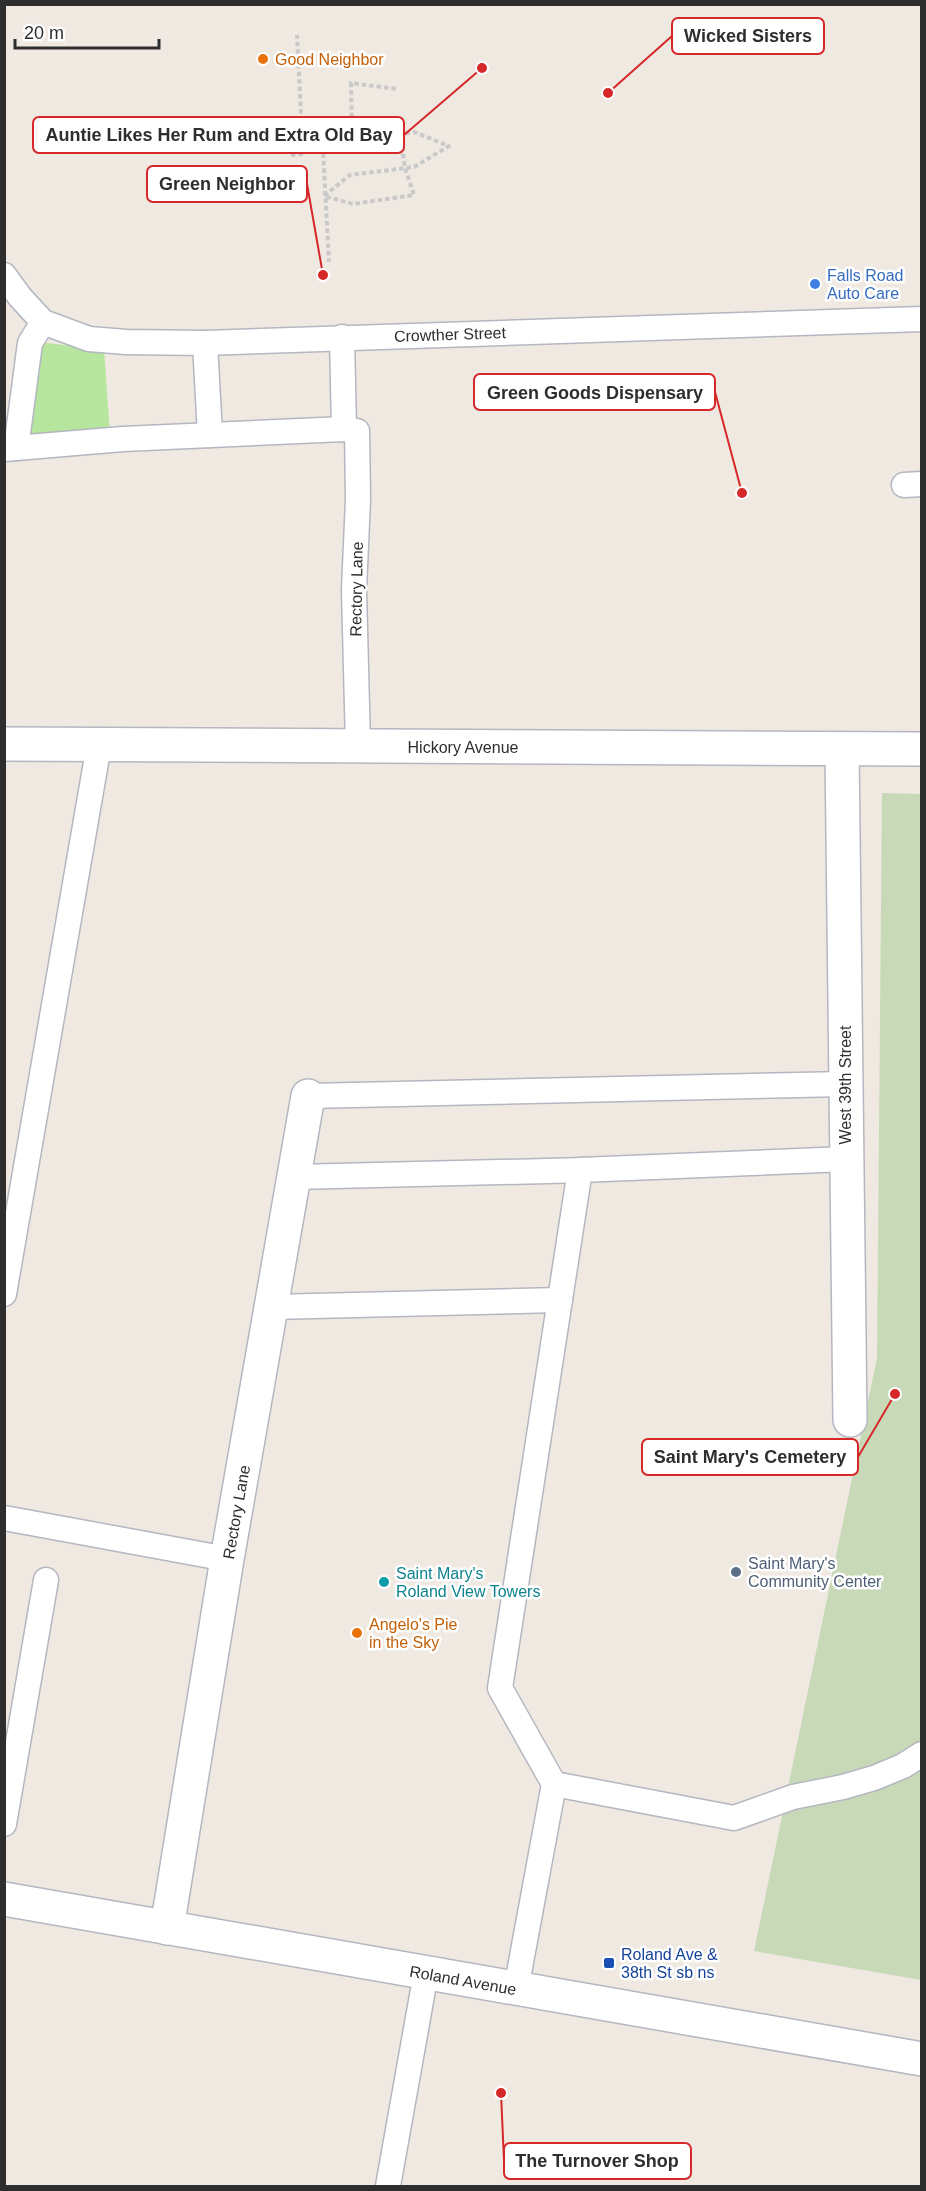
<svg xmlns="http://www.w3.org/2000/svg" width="926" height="2191" font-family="Arial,sans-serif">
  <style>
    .green { fill: #b6e59e }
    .cemetery { fill: #c8d9b8 }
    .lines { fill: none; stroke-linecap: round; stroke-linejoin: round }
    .lane-casing { stroke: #b4b7c1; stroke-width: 27 }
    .street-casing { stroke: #b4b7c1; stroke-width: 36 }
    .secondary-casing { stroke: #b4b7c1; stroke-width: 36 }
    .path { stroke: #c9c9c9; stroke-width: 4; stroke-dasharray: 4.5 3; stroke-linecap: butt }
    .lane { stroke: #fff; stroke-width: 24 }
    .street { stroke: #fff; stroke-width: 33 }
    .secondary { stroke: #fff; stroke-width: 33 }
    .food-dot { fill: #e8710a; stroke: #fff; stroke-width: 2 }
    .shop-dot { fill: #3f7fe0; stroke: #fff; stroke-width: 2 }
    .service-dot { fill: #5c6f8a; stroke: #fff; stroke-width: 2 }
    .culture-dot { fill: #0f9aa8; stroke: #fff; stroke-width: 2 }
    .transit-dot { fill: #1a4fb4; stroke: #fff; stroke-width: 2 }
    .labels { text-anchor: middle; stroke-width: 5; stroke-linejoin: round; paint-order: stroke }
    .food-label { font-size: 16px; fill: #c56008; stroke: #fff; text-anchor: start }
    .shop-label { font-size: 16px; fill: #366cbe; stroke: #fff; text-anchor: start }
    .street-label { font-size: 16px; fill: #2e2e2e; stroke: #fff }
    .service-label { font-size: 16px; fill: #4e5e75; stroke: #fff; text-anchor: start }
    .culture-label { font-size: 16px; fill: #0d838f; stroke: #fff; text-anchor: start }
    .transit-label { font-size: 16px; fill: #164399; stroke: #fff; text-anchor: start }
    .leader { fill: none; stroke: #d62828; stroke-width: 2 }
    .callout-dot { fill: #d62828; stroke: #fff; stroke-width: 2 }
    .callout { fill: #fff; stroke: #d62828; stroke-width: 2 }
    .callout-label { font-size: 18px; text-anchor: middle; font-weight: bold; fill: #2e2e2e }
  </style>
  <rect width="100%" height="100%" fill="#efe9e1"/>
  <polygon class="green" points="39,342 104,350 110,434 30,441"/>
  <polygon class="cemetery" points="882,793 921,794 921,1980 754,1951 877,1358"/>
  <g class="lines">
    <defs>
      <g id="lane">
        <polyline points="4,275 20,297 43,322 89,339 126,342 205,343 922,319"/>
        <polyline points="342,337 344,429"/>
        <polyline points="205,343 210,435"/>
        <polyline points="16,448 30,343 43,322"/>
        <polyline points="4,449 123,439 344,429 357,431 358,499 354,590 358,746"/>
        <polyline points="904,485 922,484"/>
        <polyline points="308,1096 845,1084"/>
        <polyline points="294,1177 587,1170"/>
        <polyline points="4,1294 99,745"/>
        <polyline points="272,1307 560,1300"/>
        <polyline points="4,1518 227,1559"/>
        <polyline points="554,1784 734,1818 793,1797 843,1787 874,1778 903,1766 922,1754"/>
        <polyline points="4,1824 46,1580"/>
        <polyline points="516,1989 554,1784 500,1688 580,1170 846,1159"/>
        <polyline points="388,2186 426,1973"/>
      </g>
      <g id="street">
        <polyline points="4,744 922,749"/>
        <polyline points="842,750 850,1420"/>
        <polyline points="167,1928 227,1559 308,1096"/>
      </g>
      <polyline id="secondary" points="4,1899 922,2059"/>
    </defs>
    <use href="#lane" class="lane-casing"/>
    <use href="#street" class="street-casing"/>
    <use href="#secondary" class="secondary-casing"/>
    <g class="path">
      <polyline points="352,127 361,139 414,132 449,146 414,167 350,175 324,196 353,204 414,195 405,168 400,133"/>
      <polyline points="322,131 329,262"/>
      <polyline points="302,132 352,127 351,83 397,89"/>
      <polyline points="291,155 303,154 297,35"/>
    </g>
    <use href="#lane" class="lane"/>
    <use href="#street" class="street"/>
    <use href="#secondary" class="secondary"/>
  </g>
  <g class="food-dot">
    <circle cx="263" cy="59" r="6"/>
    <circle cx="357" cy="1633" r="6"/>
  </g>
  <circle class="shop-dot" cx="815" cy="284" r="6"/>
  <circle class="service-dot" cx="736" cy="1572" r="6"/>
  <circle class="culture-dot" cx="384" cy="1582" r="6"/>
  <rect class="transit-dot" x="603" y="1957" width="12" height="12" rx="3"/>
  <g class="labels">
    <g class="food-label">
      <text x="275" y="65">Good Neighbor</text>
      <text x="369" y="1630">Angelo's Pie<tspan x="369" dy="18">in the Sky</tspan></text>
    </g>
    <g class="shop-label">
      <text x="827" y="281">Falls Road<tspan x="827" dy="18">Auto Care</tspan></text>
    </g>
    <g class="street-label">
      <text transform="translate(450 334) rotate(-2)" y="6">Crowther Street</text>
      <text transform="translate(356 589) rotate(-89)" y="6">Rectory Lane</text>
      <text x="463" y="753">Hickory Avenue</text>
      <text transform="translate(845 1085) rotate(-90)" y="6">West 39th Street</text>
      <text transform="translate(236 1512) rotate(-80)" y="6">Rectory Lane</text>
      <text transform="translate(463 1980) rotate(10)" y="6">Roland Avenue</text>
    </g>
    <g class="service-label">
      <text x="748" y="1569">Saint Mary's<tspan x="748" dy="18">Community Center</tspan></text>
    </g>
    <g class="culture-label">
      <text x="396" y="1579">Saint Mary's<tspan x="396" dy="18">Roland View Towers</tspan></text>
    </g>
    <g class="transit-label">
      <text x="621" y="1960">Roland Ave &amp;<tspan x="621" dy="18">38th St sb ns</tspan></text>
    </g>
  </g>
  <path class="leader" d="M608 93L672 36M482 68L404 135M323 275L307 184M742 493L715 392M895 1394L858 1457M501 2093L504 2161"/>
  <g class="callout-dot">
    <circle cx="608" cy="93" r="6"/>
    <circle cx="482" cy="68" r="6"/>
    <circle cx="323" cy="275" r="6"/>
    <circle cx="742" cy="493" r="6"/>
    <circle cx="895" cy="1394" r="6"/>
    <circle cx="501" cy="2093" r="6"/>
  </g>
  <g class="callout">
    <rect x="672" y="18" width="152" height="36" rx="6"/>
    <rect x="33" y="117" width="371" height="36" rx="6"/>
    <rect x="147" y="166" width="160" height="36" rx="6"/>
    <rect x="474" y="374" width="241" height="36" rx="6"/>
    <rect x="642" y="1439" width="216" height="36" rx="6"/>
    <rect x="504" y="2143" width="187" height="36" rx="6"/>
  </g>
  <g class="callout-label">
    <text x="748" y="42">Wicked Sisters</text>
    <text x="219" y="141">Auntie Likes Her Rum and Extra Old Bay</text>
    <text x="227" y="190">Green Neighbor</text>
    <text x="595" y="399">Green Goods Dispensary</text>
    <text x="750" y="1463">Saint Mary's Cemetery</text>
    <text x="597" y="2167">The Turnover Shop</text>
  </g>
  <rect width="926" height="2191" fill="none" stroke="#2e2e2e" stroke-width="12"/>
  <path d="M15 39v9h144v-9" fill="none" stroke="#2e2e2e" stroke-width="3"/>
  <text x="24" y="39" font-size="18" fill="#2e2e2e" stroke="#ffffff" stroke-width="4.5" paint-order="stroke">20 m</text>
</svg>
